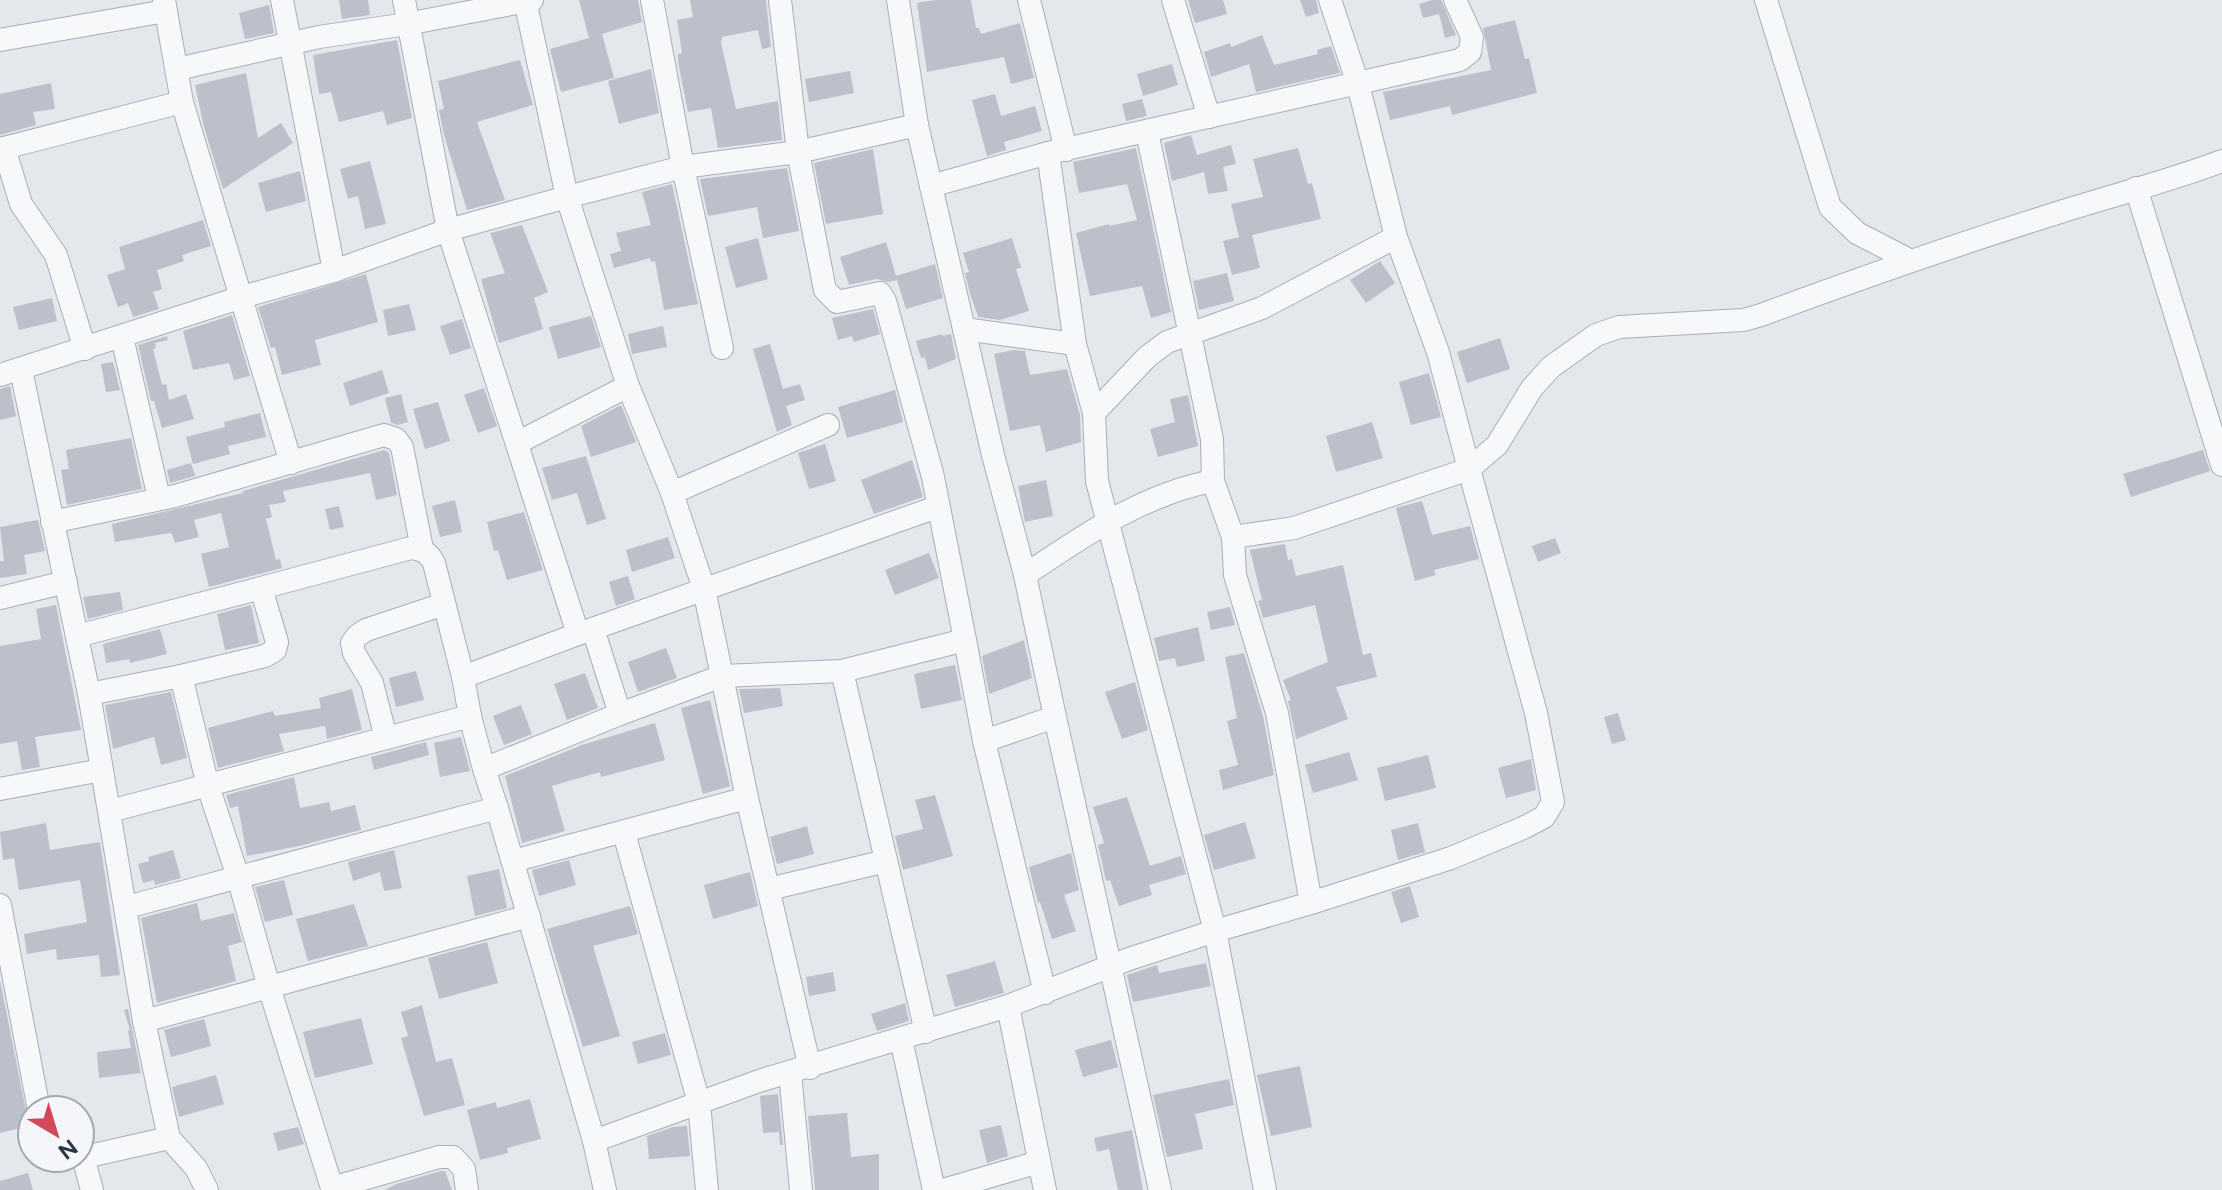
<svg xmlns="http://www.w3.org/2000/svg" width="2222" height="1190" font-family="Figtree,sans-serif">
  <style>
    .building { fill: #bbc0ca }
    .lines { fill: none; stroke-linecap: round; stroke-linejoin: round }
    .minor-casing { stroke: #a9aeb7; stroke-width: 24 }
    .minor { stroke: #f7f8fa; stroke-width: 22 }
  </style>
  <rect width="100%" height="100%" fill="#e4e7ec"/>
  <g class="building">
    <polygon points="339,0 368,0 370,15 342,19"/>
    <polygon points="579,0 638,0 642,22 602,34 614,78 561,92 550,49 589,38"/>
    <polygon points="690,0 766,0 771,47 762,49 758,30 722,37 721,43 736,109 778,101 782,140 718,148 711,108 688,112 678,62 678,54 682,53 677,20 693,17"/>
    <polygon points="935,0 971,0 976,28 979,28 981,34 1020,23 1034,78 1011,84 1004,57 927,72 917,3"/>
    <polygon points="1188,0 1223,0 1227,14 1195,23"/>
    <polygon points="1300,0 1316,0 1319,13 1306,17"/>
    <polygon points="1432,0 1441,0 1456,35 1445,38 1439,14 1423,18 1419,4"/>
    <polygon points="269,5 274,33 245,39 239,13"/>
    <polygon points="1515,20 1525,59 1529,58 1537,93 1452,115 1450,106 1390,120 1383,92 1491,70 1483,28"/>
    <polygon points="1262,35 1274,65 1318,54 1317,50 1331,46 1340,73 1256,92 1249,64 1211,77 1204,52 1230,43 1231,47"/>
    <polygon points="397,40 412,118 387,125 383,111 339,122 331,92 319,94 313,55"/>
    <polygon points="520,60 533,105 477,122 505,200 467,210 444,135 439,110 444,109 438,81"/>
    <polygon points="1172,64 1178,85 1143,96 1137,74"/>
    <polygon points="651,69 659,113 619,124 608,81"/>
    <polygon points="850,71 854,93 809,102 805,79"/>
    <polygon points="246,73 258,138 281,123 293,143 223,189 204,127 195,85"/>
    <polygon points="51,83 55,109 33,112 36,125 0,135 0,94"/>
    <polygon points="995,94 1001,116 1035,106 1042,131 1004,142 1006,150 987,156 972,100"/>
    <polygon points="1142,99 1147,116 1126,121 1122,104"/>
    <polygon points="1191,135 1197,155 1231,145 1236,164 1223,167 1228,191 1208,194 1204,172 1172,181 1164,143"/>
    <polygon points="1136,148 1171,312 1151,318 1142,286 1090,296 1076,233 1109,224 1109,226 1137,220 1127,184 1079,193 1073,162"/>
    <polygon points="1298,148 1308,184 1312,183 1321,219 1252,235 1260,268 1232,275 1223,241 1239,237 1231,204 1263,197 1253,159"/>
    <polygon points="873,149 883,214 826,224 814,163"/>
    <polygon points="370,161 386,224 365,229 358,196 348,199 340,169"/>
    <polygon points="787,168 799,231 763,238 757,207 708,216 700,179"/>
    <polygon points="300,171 306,201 266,212 258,183"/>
    <polygon points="672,184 698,304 664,310 655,261 651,262 650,258 614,268 610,254 621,251 616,233 651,225 642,192"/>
    <polygon points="203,220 211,246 182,255 184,261 157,270 162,289 153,292 159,309 133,317 128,303 118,307 107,275 125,269 119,247"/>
    <polygon points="522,225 548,292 534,298 543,329 499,343 481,279 505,273 490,233"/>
    <polygon points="758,238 768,279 736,288 725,247"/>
    <polygon points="1012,238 1021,268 1016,269 1029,311 1000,320 978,317 969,290 965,273 969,272 963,253"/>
    <polygon points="886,242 896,276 935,264 943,298 906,309 897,280 888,282 877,279 849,285 840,257"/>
    <polygon points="1380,261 1395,283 1366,303 1350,280"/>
    <polygon points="1227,273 1234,301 1199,310 1193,281"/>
    <polygon points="366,274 378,322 315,340 321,365 282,375 275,347 271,348 258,307"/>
    <polygon points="52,298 57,321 19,330 13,307"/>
    <polygon points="409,304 416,330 388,336 383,310"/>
    <polygon points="873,309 880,334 854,342 852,336 838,340 832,318"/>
    <polygon points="232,315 250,376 234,380 229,363 193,370 183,331"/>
    <polygon points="591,316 601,347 558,359 549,327"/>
    <polygon points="462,319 471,348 450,355 440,326"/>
    <polygon points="663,326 667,347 632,354 628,334"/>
    <polygon points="942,334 942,336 951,334 956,359 928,370 925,357 921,358 916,341"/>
    <polygon points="167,336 168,340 155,343 156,348 153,349 162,385 166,384 169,400 186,394 194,419 162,428 154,401 151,401 138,345"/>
    <polygon points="1500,338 1510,369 1467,383 1457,352"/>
    <polygon points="770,344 783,389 800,384 805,400 786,406 792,425 777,432 753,349"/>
    <polygon points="1013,350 1025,351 1030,375 1067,369 1080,415 1081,442 1046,452 1040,425 1010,431 994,354"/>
    <polygon points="113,362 120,390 106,392 101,364"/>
    <polygon points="382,370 389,393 350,406 343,383"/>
    <polygon points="1429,373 1441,417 1411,425 1399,382"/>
    <polygon points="10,386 16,416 0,420 0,389"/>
    <polygon points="484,388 497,426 478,433 464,395"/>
    <polygon points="895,390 903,422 847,438 838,407"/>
    <polygon points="401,394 408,422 398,425 391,423 385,398"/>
    <polygon points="1188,395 1198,446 1158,457 1150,429 1175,422 1170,399"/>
    <polygon points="438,402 450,441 425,449 413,409"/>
    <polygon points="621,405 636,442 591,457 581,426"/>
    <polygon points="260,413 266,437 228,446 230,454 193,464 186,437 225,427 224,422"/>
    <polygon points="1372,422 1383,458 1336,472 1326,436"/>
    <polygon points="131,438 142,489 67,505 61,470 69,469 66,450"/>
    <polygon points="825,444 836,481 809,489 798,453"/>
    <polygon points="384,450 389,453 397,495 376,500 370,473 283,491 286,502 269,505 272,517 266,519 276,560 280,559 282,568 209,587 201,554 229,547 221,513 194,520 199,537 175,543 172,534 170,533 115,542 112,524 243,493 243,491"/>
    <polygon points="2203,450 2210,471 2131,497 2123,474"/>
    <polygon points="586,456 606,519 587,525 577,493 552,500 542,468"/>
    <polygon points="912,460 923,497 874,514 861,480"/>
    <polygon points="191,463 195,476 170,483 167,470"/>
    <polygon points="1046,480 1053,516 1025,522 1018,486"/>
    <polygon points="455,500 462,532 440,537 432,506"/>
    <polygon points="1422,501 1432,535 1470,526 1479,559 1434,570 1436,575 1415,581 1396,508"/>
    <polygon points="339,506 344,527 330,530 325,509"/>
    <polygon points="524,512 543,570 507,580 498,550 494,551 487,522"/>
    <polygon points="38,520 45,551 24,555 27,574 0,578 0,561 4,561 0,527"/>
    <polygon points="668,537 675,558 632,572 626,550"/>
    <polygon points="1555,538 1561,553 1538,562 1532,546"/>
    <polygon points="1285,544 1288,560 1292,559 1296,576 1343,565 1363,655 1371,653 1377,677 1336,687 1348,719 1296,739 1288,701 1291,700 1283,680 1328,662 1315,605 1263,618 1258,601 1262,600 1250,550"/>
    <polygon points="929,553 939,578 895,595 885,570"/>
    <polygon points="628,576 635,599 616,606 609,582"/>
    <polygon points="120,592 123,610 88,619 83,597"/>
    <polygon points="56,605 81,730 35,737 40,767 22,770 17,741 0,744 0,646 41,639 36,609"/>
    <polygon points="251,605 259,643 225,650 217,614"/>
    <polygon points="1230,607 1235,625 1211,630 1207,612"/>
    <polygon points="1198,627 1205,661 1177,667 1175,658 1159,661 1154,638"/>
    <polygon points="160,629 167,654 130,663 129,659 106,663 103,644"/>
    <polygon points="1024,640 1032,678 989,694 982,656"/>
    <polygon points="666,648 677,678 638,692 628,662"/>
    <polygon points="1244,653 1263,716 1274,775 1223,790 1219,770 1238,765 1227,721 1237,718 1225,657"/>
    <polygon points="955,665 962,700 921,709 914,674"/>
    <polygon points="416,671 424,700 396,707 389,678"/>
    <polygon points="585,673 598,708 567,720 554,684"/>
    <polygon points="1135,682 1148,730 1122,739 1105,692"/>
    <polygon points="780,688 783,706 744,713 739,689"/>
    <polygon points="352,689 362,730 327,739 325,726 279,734 284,751 218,768 208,728 273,711 275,716 321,708 319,698"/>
    <polygon points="171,692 187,758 161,765 154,737 113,749 105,705"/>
    <polygon points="710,700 730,786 703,794 681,708"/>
    <polygon points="521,705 532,734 504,745 493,716"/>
    <polygon points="1618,713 1626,740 1612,744 1604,717"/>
    <polygon points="655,723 665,760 601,777 600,772 552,786 565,831 522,843 505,776 582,745"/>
    <polygon points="461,737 470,771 440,777 434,743"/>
    <polygon points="426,742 429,755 374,770 371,757"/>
    <polygon points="1349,752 1358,780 1313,793 1305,765"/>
    <polygon points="1428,755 1436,788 1385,801 1377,768"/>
    <polygon points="1531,759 1536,790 1506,798 1498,768"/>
    <polygon points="294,777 300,808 329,802 331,811 355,805 361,830 299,846 247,856 238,806 230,808 226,795"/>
    <polygon points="935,795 953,856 903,870 895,836 923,829 915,800"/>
    <polygon points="1127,797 1150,866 1181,856 1186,874 1149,885 1152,895 1119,906 1110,880 1106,881 1098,845 1104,843 1093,807"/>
    <polygon points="1245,822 1256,858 1214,870 1204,835"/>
    <polygon points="46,823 50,850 100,842 120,975 101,977 99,955 57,960 56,949 27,954 24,934 87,922 80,880 19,890 14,858 3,860 0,832"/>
    <polygon points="1418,823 1425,852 1398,860 1391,830"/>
    <polygon points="807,826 814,854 777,864 770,837"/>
    <polygon points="173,850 181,878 155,885 154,880 143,883 138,864 149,861 148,857"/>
    <polygon points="394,850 402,888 384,891 380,872 353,881 348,862"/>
    <polygon points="1071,853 1079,890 1064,895 1076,931 1052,939 1040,902 1038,903 1029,867"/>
    <polygon points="569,860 576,885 539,896 532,870"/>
    <polygon points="499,869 507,908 475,916 467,876"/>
    <polygon points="750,872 758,906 713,919 704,885"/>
    <polygon points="284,880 293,915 265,922 255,887"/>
    <polygon points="1410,886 1419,917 1401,923 1391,892"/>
    <polygon points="197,903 201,921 234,913 242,942 228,946 236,981 157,1003 141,918"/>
    <polygon points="354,904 368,946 308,961 296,919"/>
    <polygon points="630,906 638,934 593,946 620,1036 583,1047 547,929"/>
    <polygon points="487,942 498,983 439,999 428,958"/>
    <polygon points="995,961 1004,993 955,1007 946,975"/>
    <polygon points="1206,963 1211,986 1133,1002 1127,975 1157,965 1159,973"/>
    <polygon points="833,972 836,991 809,996 806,977"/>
    <polygon points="0,980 29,1126 0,1133"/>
    <polygon points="905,1003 909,1021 877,1031 871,1014"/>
    <polygon points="422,1005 436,1062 452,1058 465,1105 424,1116 401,1038 408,1036 401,1012"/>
    <polygon points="128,1009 141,1073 99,1078 97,1052 131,1048 128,1031 130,1030 124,1010"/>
    <polygon points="361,1018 373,1064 315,1078 303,1032"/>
    <polygon points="204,1019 211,1046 171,1057 164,1030"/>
    <polygon points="665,1033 671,1055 638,1064 632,1042"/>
    <polygon points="1111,1040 1118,1067 1083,1077 1075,1050"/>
    <polygon points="1300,1066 1312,1127 1271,1136 1257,1075"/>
    <polygon points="216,1075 224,1104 179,1117 172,1087"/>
    <polygon points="1229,1079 1234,1105 1195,1114 1203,1149 1167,1157 1153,1095"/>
    <polygon points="778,1094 783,1145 780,1145 779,1132 763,1133 760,1096"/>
    <polygon points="530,1099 541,1139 507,1148 508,1153 480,1160 467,1110 496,1102 497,1108"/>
    <polygon points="847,1113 851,1157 879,1154 879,1190 815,1190 808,1116"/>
    <polygon points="1001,1125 1008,1156 987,1163 979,1130"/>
    <polygon points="687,1126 690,1156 649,1159 647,1136 673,1127"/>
    <polygon points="298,1127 304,1144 278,1151 273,1133"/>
    <polygon points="1132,1130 1143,1190 1118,1190 1109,1149 1097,1152 1094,1138"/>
    <polygon points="441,1171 445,1171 452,1190 385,1190 396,1184"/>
    <polygon points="28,1173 33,1190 0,1190 0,1181"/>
  </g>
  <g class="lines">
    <defs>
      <g id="minor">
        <polyline points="164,0 182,102 291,463"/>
        <polyline points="282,0 334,271"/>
        <polyline points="404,0 448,230 578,634 463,677 470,716"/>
        <polyline points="652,0 683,167 722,348"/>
        <polyline points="898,0 917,125"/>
        <polyline points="1029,0 1066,150"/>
        <polyline points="1173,0 1209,117"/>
        <polyline points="1766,0 1830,207 1857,233 1909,260"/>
        <polyline points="0,40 166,11"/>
        <polyline points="177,69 319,37 407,24 532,0"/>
        <polyline points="1147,132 1212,439 1213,481"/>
        <polyline points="4,148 21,204 56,255 85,349"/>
        <polyline points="0,149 182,102"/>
        <polyline points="1048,153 1075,344 1094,413 1097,481 1215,931 1265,1190"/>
        <polyline points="931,186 993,455 1025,575 1055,717 984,741 965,640"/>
        <polyline points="2136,188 2222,465"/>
        <polyline points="964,329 1075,344"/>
        <polyline points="122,337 159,498"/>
        <polyline points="21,370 89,694 102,770"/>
        <polyline points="0,375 242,297 334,271 448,230 567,197 683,167 798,152 917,125 931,186 1048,153 1460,60 1470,52 1472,37 1455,0"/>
        <polyline points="628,386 672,493 704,589 747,798 810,1068"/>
        <polyline points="1094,413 1147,357 1167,342 1262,308 1396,237"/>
        <polyline points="517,443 628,386 567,197 525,0"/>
        <polyline points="672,493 828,425"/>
        <polyline points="52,522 175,496 384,435 396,439 402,447 422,549"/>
        <path d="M1025 575C1083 536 1143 494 1213 481L1233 537"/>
        <path d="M261 588 411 548C423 550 428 552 434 563L463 677"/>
        <polyline points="0,598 66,582"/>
        <polyline points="593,629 620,714"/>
        <polyline points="578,634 937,507"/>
        <polyline points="77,636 261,588 277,642 275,650 265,656 181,676 208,786 238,877 269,987 529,916"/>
        <polyline points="842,671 926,1032"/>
        <polyline points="89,694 181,676"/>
        <polyline points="1055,717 1160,1190"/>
        <polyline points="386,738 372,683 354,653 352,643 357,636 366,630 444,604"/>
        <polyline points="984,741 1045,993"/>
        <polyline points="484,769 620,714 722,676 842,671 965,640 933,477 885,301 880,293 837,302 825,290 798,152 780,0"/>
        <polyline points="0,789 102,770 144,1021 169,1138"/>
        <polyline points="497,808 594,1141"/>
        <polyline points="110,811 470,716 484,769 497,808 127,907"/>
        <polyline points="624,833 699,1103 707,1190"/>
        <polyline points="513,861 747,798"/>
        <polyline points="769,889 886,861"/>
        <path d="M1311 903 1451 858 1523 828 1544 817 1553 802 1536 713 1469 469 1497 445 1532 388 1551 367 1596 335 1619 327 1744 320 1761 315C1858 279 1955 245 2054 214 2110 196 2167 182 2222 161"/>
        <polyline points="0,905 39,1110"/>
        <polyline points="1008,1006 1045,1190"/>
        <polyline points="144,1021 269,987 332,1188 439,1157 453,1157 464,1169 467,1190"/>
        <polyline points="901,1039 934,1190"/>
        <polyline points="790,1073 801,1190"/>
        <polyline points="83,1157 92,1190"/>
        <polyline points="80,1158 169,1138 196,1168 207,1190"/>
        <polyline points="605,1190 594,1141 759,1081 1008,1006 1129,959 1215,931 1311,903 1277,713 1235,575 1233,537 1294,528 1469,469 1438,352 1396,237 1358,84 1330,0"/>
        <polyline points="943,1190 1039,1162"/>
      </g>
    </defs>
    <use href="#minor" class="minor-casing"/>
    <use href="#minor" class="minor"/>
  </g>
  <g transform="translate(56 1134) rotate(142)"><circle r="38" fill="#f4f6f9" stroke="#a4a8b1" stroke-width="2"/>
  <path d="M0-6L14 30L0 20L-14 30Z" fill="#d1495b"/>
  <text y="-12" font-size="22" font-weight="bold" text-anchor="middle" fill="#2b3445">N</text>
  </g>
</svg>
